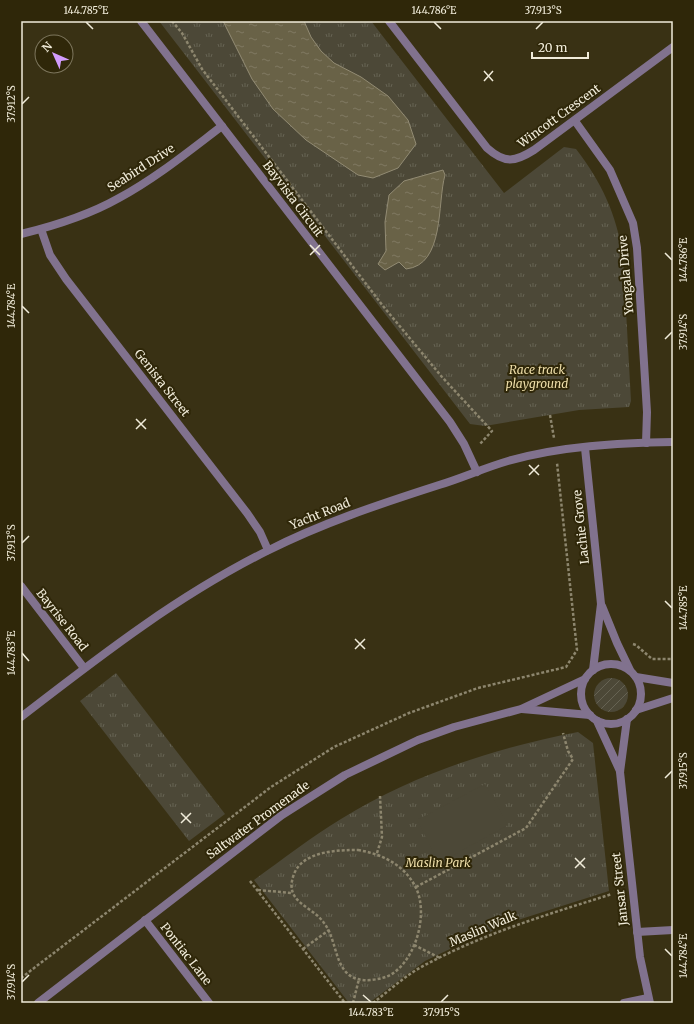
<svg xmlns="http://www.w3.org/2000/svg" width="694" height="1024" font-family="Merriweather,serif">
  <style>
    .park { fill: url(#park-tufts) }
    .garden { fill: url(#garden-furrows) }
    .pitch { fill: #4c4837 }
    .water { fill: url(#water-ripples); stroke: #928b73 }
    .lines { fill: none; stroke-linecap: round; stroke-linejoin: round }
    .path { stroke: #8d866e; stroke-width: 2.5; stroke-dasharray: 3 2; stroke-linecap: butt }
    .service { stroke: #81728e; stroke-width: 8 }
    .minor { stroke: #81728e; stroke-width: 8 }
    .tertiary { stroke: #81728e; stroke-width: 8 }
    .ticks { fill: none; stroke: #f1ecda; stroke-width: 1.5 }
    .labels { text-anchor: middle; stroke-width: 4; stroke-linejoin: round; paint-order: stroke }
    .street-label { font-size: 12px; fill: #f1ecda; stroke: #2f2709 }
    .park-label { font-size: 12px; font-style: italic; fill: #eedea9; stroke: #2f2709 }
    .neatline { fill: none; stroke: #f1ecda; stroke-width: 1.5 }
    .ticks-label { font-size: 10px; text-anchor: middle; fill: #f1ecda }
  </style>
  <defs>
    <pattern id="park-tufts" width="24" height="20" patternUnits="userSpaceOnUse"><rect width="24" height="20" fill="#4c4837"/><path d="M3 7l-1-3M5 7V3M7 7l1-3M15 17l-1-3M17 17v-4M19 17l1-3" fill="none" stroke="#666353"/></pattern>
    <pattern id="garden-furrows" width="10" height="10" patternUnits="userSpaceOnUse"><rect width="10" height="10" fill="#4c4837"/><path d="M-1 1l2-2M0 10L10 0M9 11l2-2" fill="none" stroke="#666353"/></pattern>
    <pattern id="water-ripples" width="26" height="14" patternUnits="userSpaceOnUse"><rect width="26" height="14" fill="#696247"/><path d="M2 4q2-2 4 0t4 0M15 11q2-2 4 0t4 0" fill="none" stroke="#7f7961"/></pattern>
  </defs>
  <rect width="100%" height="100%" fill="#393114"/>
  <g class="park">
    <path d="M159 21H371L504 193 564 147 576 149C602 183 616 213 623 256L631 401 629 407 579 410 485 426 470 424Z"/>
    <polygon points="116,673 225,814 189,841 80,701"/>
    <path d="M578 732 593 743 609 891 521 919 452 948 425 961 369 1003H349L254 880C283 859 311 837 341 819 414 774 495 748 578 732Z"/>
  </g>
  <circle class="garden" cx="611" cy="695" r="17"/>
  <polygon class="pitch" points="485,784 508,825 439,863 417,820"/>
  <g class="water">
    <polygon points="223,21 304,21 311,37 321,51 334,63 361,77 388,96 408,120 416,144 398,168 373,178 358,175 306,140 273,109 252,79"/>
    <path d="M443 170 445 175C437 203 445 265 406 269L399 262 385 270 378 264 386 251 385 222 389 195 404 181Z"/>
  </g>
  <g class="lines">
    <g class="path">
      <polyline points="172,21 182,33 202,69 383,306 442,377 492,431 479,445"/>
      <polyline points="550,415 554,438"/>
      <polyline points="633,644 636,645 652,659 673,659"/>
      <path d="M358 850C382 854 405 865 416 888 428 913 417 954 396 971 389 977 380 979 371 980 332 983 340 943 324 923 312 905 283 903 294 874 303 851 337 850 358 850Z"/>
      <polyline points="377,853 382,837 380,796"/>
      <polyline points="250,881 345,1003"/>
      <polyline points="416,887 526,828 573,759 568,751 563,733"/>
      <polyline points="258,890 292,893"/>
      <polyline points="414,945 440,958"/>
      <polyline points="303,949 329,930"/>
      <polyline points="21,978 271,787 334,747 409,713 478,688 566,667 577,650 557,463"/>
      <polyline points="353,1003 359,979"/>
      <path d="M373 1003C390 990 408 973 427 964 485 933 549 914 612 894"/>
    </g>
    <g class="service">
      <polyline points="145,920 209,1003"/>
      <polyline points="624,1003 648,998"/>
    </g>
    <g class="minor">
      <polyline points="141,21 450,422 464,444 477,472"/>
      <path d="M389 21 487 148C505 164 515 162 534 150L673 47"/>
      <polyline points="575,121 610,170 633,223 637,248 647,412 646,443"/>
      <polyline points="41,229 50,255 66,279 247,513 260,532 268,550"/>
      <path d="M21 234C54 226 89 215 119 198 156 178 189 151 222 126"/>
      <polyline points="585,448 601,604 593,670"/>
      <polyline points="21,586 84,668"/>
      <polyline points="602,606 617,643 630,670"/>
      <circle cx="611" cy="694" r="30"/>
      <polyline points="636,677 673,683"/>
      <polyline points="636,710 673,698"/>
      <path d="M21 717C100 656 177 596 267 551 322 523 380 504 439 485 462 478 484 468 508 461 560 446 619 443 673 442"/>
      <polyline points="627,719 620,772 640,957 650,1003"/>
      <polyline points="597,721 620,771"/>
      <polyline points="637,932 673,930"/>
    </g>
    <g class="tertiary">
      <polyline points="522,709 590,715"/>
      <polyline points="38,1003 282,815 345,775 418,740 454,727 521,709 585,679"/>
    </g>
  </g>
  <path class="ticks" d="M86 22 93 29M434 22 441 29M536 29 543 22M484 71 493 81M484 81 493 71M22 104 29 97M310 245 320 255M665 253 672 260M310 255 320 245M22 306 29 313M665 339 672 332M136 419 146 429M136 429 146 419M529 465 539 475M529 475 539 465M22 543 29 536M665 601 672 608M355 639 365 649M355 649 365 639M22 653 29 661M665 778 672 771M181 813 191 823M181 823 191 813M575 858 585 868M575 868 585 858M665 949 672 956M22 982 29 975M363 995 371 1002M441 1002 448 995"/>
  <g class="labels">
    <g class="street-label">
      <text transform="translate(559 116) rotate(-36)" y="4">Wincott Crescent</text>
      <text transform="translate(141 168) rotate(-33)" y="4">Seabird Drive</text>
      <text transform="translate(293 199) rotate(53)" y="4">Bayvista Circuit</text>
      <text transform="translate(626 275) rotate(-95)" y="4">Yongala Drive</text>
      <text transform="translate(162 383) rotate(52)" y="4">Genista Street</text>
      <text transform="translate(320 514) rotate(-22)" y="4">Yacht Road</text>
      <text transform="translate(581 527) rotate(-96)" y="4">Lachie Grove</text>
      <text transform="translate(62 620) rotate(52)" y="4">Bayrise Road</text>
      <text transform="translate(258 820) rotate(-36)" y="4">Saltwater Promenade</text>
      <text transform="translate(620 889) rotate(-96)" y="4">Jansar Street</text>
      <text transform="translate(483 929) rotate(-23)" y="4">Maslin Walk</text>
      <text transform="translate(186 954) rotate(52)" y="4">Pontiac Lane</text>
    </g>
    <g class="park-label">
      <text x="537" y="374">Race track<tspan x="537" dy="14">playground</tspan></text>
      <text x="438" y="867">Maslin Park</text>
    </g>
  </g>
  <rect width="694" height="1024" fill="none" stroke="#2f2709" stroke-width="44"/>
  <g transform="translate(54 54) rotate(315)"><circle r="19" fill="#2f2709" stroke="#7d765d"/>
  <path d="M0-3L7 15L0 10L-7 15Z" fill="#d29cfd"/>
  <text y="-6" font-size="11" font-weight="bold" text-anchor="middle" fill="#f1ecda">N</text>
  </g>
  <path d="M532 52v6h56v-6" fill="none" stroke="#f1ecda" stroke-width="2"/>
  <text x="538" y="52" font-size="12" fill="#f1ecda" stroke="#2f2709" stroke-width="3" paint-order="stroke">20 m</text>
  <rect x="22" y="22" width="650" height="980" class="neatline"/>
  <g class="ticks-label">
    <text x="86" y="14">144.785°E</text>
    <text x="434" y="14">144.786°E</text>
    <text x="543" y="14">37.913°S</text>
    <text transform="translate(11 104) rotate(-90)" y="4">37.912°S</text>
    <text transform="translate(683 260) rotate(-90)" y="4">144.786°E</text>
    <text transform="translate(11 306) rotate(-90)" y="4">144.784°E</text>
    <text transform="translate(683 332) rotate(-90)" y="4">37.914°S</text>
    <text transform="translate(11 543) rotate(-90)" y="4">37.913°S</text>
    <text transform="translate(683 608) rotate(-90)" y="4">144.785°E</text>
    <text transform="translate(11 653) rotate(-90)" y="4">144.783°E</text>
    <text transform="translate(683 771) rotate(-90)" y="4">37.915°S</text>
    <text transform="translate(683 956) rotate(-90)" y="4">144.784°E</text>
    <text transform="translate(11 982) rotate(-90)" y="4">37.914°S</text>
    <text x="371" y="1016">144.783°E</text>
    <text x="441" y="1016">37.915°S</text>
  </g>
</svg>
